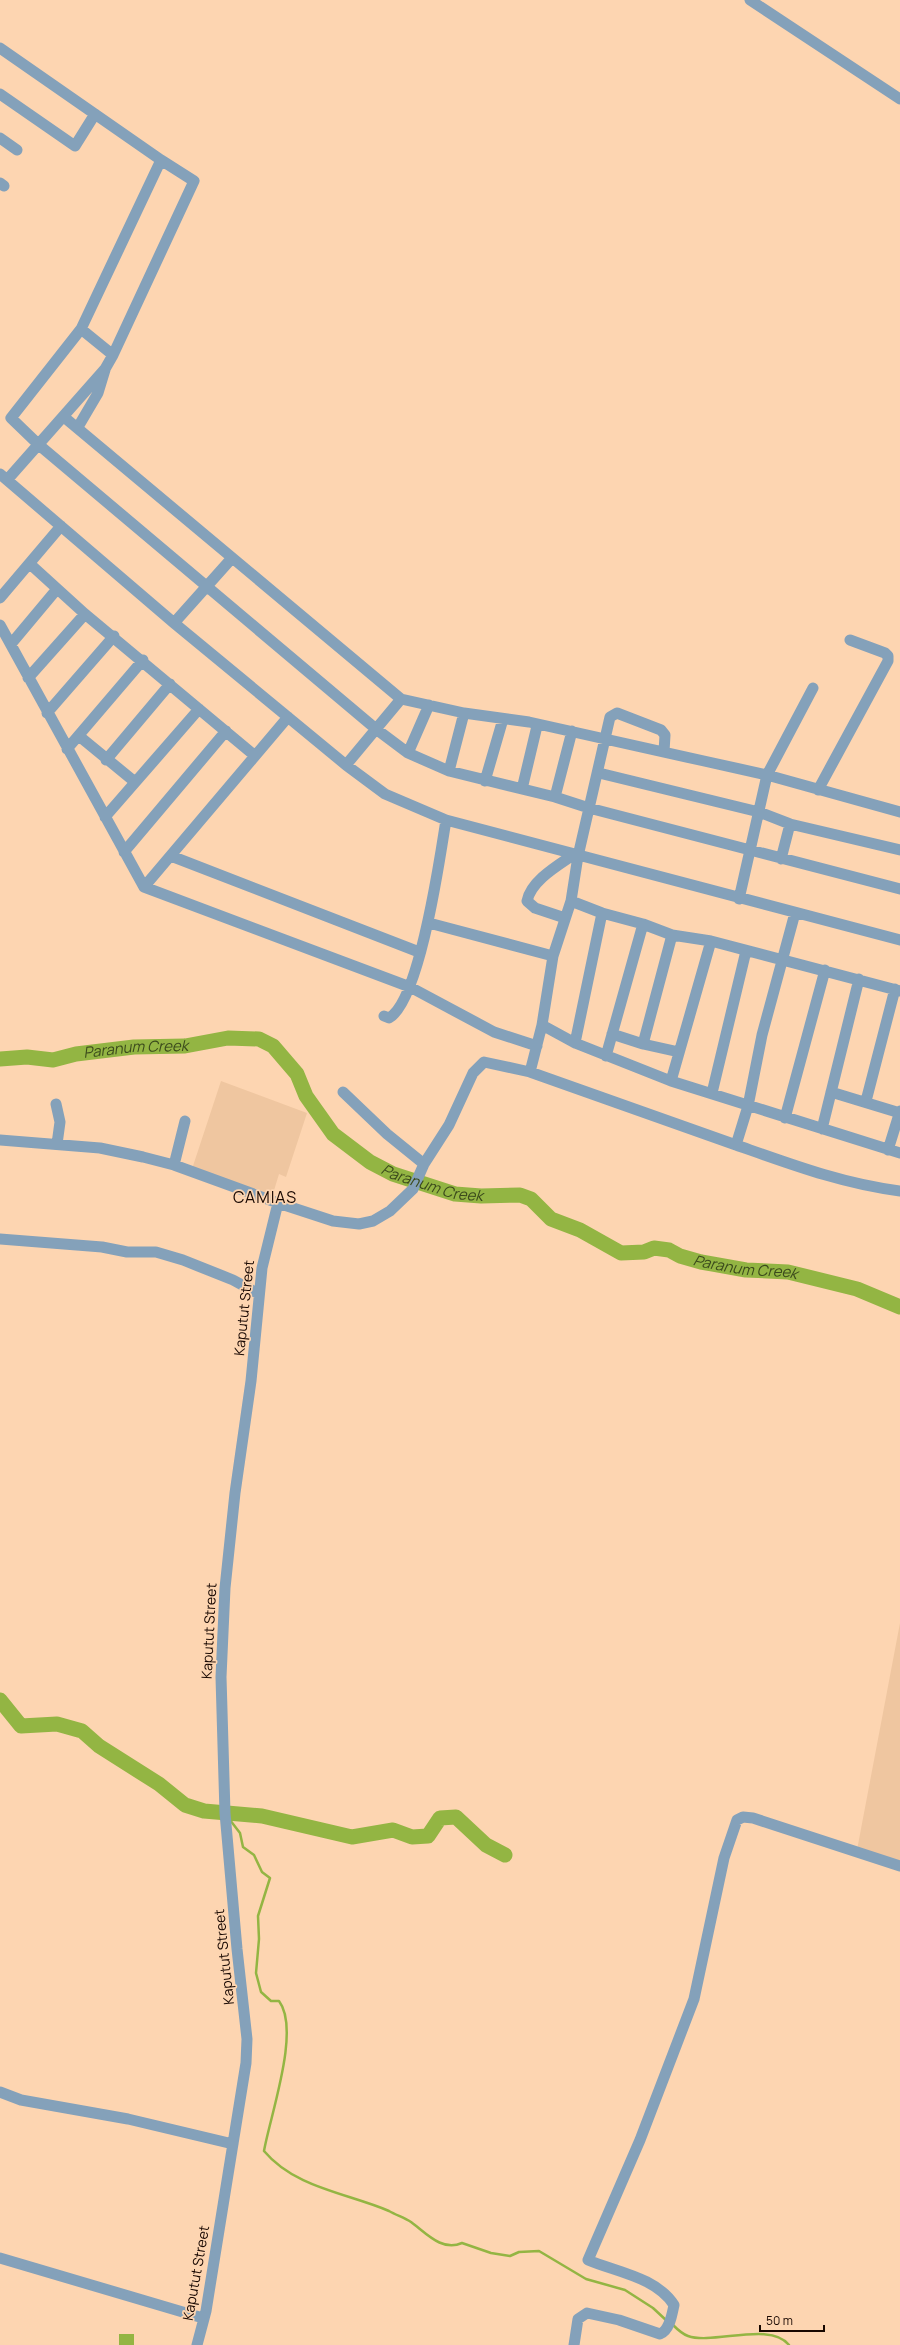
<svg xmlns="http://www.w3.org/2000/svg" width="900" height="2345" font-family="Manrope,sans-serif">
<rect width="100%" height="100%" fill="#fdd5b1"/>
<path fill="#efc6a0" d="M221,1081L307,1113L286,1177L279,1174L272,1197L192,1169Z
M900,1623V1865L857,1850Z"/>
<path fill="#93b543" d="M119,2334H134V2345H119Z"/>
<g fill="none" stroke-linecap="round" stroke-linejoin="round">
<path stroke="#93b543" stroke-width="2.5" d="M230,1820L240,1833L243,1847L254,1855L262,1872L270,1878L258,1916L259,1939L256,1973L261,1992L271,2001H279C301,2030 270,2116 264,2151C295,2188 347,2193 389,2211C396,2215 405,2218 411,2222C426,2233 442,2252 462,2243L491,2253L510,2256L519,2252L539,2251L586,2279L625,2290L653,2308L667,2321
M673,2325C677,2329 682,2334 688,2336C713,2345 771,2321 789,2345"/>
<g stroke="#93b543" stroke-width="15">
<path id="s1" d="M0,1059L27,1057L53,1060L76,1054L134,1047L185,1046L228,1038L259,1039L273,1046L297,1074L306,1096L333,1134L370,1162L393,1174L455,1194L481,1196L520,1195L531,1199L551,1219L580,1230L621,1253L644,1252L654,1248L669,1250L680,1256L701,1262L746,1270L788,1272L857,1289L900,1307"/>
<path d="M0,1700L21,1726L57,1724L82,1731L99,1746L159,1784L185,1805L204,1811L262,1816L352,1837L393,1830L412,1837L428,1836L440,1818L456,1817L486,1845L505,1855"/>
</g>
<path stroke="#84a1ba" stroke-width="11" d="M750,0L900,99
M0,48L161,160L194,181L113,355L105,369L7,480
M0,94L75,146L95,114
M0,138L17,150
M161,160L81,329L11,418L39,445L376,729L408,753L449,771L555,797L589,808L900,889
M0,183L4,186
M81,329L113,355
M64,417L401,699L464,713L529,722L704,761L767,775L900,812
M78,427L98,393L105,370
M0,474L174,623L346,765L385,794L446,820L900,940
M30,564L85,614L254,755
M0,598L61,526
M174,623L232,558
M0,625L144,887L410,987L494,1032L537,1046
M11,644L57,589
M28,678L85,614
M47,713L114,636
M79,736L135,782
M67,749L143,660
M408,753L429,705
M106,760L170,684
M346,765L401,699
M449,771L464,713
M599,773L759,812L790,824L900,850
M485,781L503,719
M522,789L537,726
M818,790L888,661V656L885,653L850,640
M555,797L572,731
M105,817L199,709
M124,852L226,731
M171,856L419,952
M781,859L790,824
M144,887L288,717
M739,899L767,775L813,688
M571,901L602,913L643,924L672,935L711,941L900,991
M565,918L535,908L527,901C531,881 557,866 573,855
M429,923L553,956
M384,1016L389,1018C420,1001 440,857 446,820
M542,1025L575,1043L671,1081L900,1153
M612,1034L643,1044L679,1052
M575,1043L602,913
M643,1044L672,935
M606,1056L643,924
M530,1072L542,1025L553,956L571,901L578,856L610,717L617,713L661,730L665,735L664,752
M671,1081L711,941
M343,1092L387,1134L424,1164
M831,1092L900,1113
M712,1093L746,951
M866,1101L895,989
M56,1104L60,1122L57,1144
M785,1118L825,970
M822,1129L859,979
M0,1140L100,1148L143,1157L174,1165L278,1203L262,1268L251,1381L235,1493L225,1588L221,1677L225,1813L237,1949L247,2039L246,2063L206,2311L197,2345
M736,1145C790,1164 843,1184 900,1191
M888,1150L900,1111
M174,1165L185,1121
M278,1203L333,1221L359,1224L373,1221L390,1211L413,1189L424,1164L449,1125L473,1073L484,1062L530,1072L736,1145L748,1106L762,1035L795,913
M0,1239L102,1247L127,1252H156L183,1260L233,1280L259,1294
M0,2092L21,2100L128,2119L233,2144
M0,2258L203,2318
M574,2345L578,2319L587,2313L619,2320L660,2334C670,2330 672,2314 674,2305C656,2277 616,2272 588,2260L640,2140L694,1999L724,1858L737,1820L743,1817L753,1818L900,1866"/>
</g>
<g text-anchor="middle" stroke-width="3.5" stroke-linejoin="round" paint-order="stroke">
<g font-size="14" fill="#180700" stroke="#fdd5b1">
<text transform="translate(244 1308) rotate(-84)" y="5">Kaputut Street</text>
<text transform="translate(209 1631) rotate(-87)" y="5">Kaputut Street</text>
<text transform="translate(224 1957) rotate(-96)" y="5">Kaputut Street</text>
<text transform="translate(196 2273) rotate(-80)" y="5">Kaputut Street</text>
</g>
<g font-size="15" font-style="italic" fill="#3b4a1c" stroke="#fdd5b1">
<text dy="5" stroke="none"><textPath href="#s1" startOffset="137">Paranum Creek</textPath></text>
<text dy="5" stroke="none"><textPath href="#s1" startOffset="497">Paranum Creek</textPath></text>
<text dy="5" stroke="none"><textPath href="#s1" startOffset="833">Paranum Creek</textPath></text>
</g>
<g font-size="16" letter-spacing="1" fill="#180700" stroke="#fdd5b1">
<text x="265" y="1203">CAMIAS</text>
</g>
</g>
<path d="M760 2325v6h64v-6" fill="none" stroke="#180700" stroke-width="2"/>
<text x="766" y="2325" font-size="12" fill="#180700" stroke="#fdd5b1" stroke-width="3" paint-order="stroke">50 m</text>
</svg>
